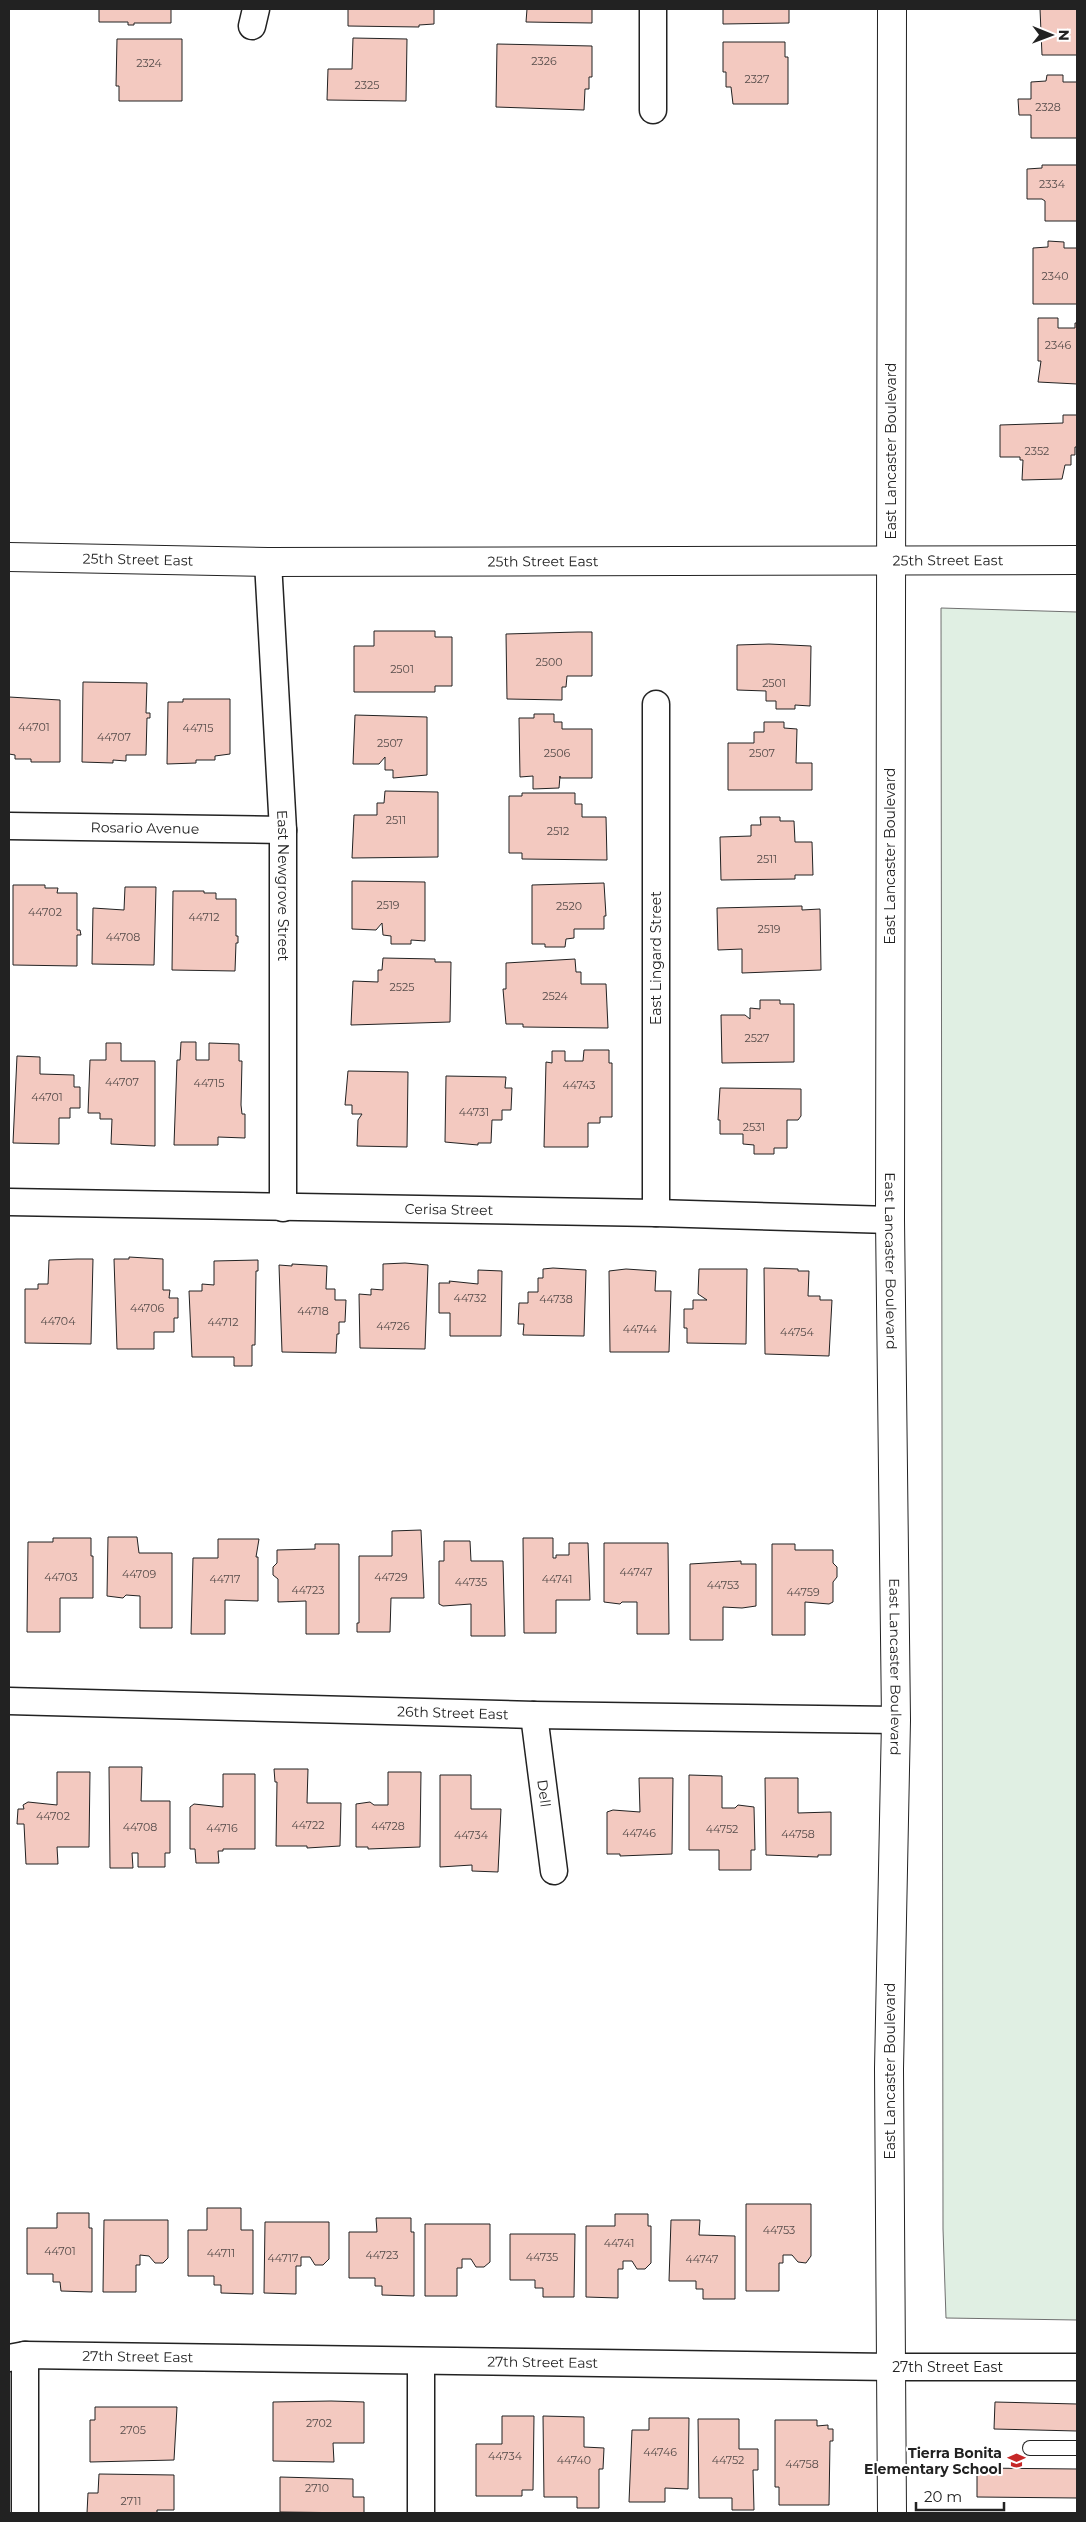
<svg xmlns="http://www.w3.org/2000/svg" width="1086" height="2522" font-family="Montserrat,sans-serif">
<rect width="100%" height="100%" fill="#fff"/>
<path fill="#e0efe3" stroke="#6f6f6f" d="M941,608L1077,612V2320L946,2318L943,2229Z"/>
<path fill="#f3c9c0" stroke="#222" d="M99,9H171V23H134V25H128V22H99Z
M348,9H434V24L419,25V27L348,26Z
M527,9H592V23L526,22Z
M723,9H789V23L723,24Z
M1040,9H1077V55H1042Z
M353,38L407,39L406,101L327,100L328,69H352Z
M117,39H182V101H119V86H116Z
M723,42H785V57H788V104H733L731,87H726V72H723Z
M497,44L592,46V77H589V89H585L584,110L496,107Z
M1047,75H1063V82H1077V138H1031V115H1019L1018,99H1031V82L1046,81Z
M1042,165H1077V221H1045V201L1042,199H1027V169L1042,168Z
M1048,241L1064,242V248H1077V304H1033V248L1048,247Z
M1038,318H1058V328H1075V323H1077V384L1038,382L1041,361H1038Z
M1063,415H1077V447H1075V455H1071V465H1065L1062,479L1022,480L1023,460H1020V457H1000V425L1063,423Z
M374,631H435V637H452V686H435V692H354V646H374Z
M578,632H592V676H567L566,687H562V700L507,699L506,634Z
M769,644L811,646L810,706L795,705V709H776V701H766V691L737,690V645Z
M83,682L147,683L146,713H150V718H147L146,755H126V761L113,760V763L82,762Z
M9,697L60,700V762H31V759H15V755L9,754Z
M183,699H230V754L215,756V760H196V763L167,764L168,702H183Z
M534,714H554V722H562V729H592V778H560V776L559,788L533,789V776L520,777L519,718H534Z
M355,715L427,717V775L393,778V770H385V757L379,764H353Z
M764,722H784V728L797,729L796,763H812V790H728V743H754V732H764Z
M385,791L438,792V857L352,858L354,815H377V803H384Z
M522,793H575V804H582V817H606L607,860L522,859V853H509V796H522Z
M760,817H780V821H794L795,842H812L813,875H795V879L721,880L720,837L751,836V825H761Z
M352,881L425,882V941L411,940V944H391V936L383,935L382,923L376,930L352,929Z
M604,883L606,916H604V929H574V938L566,939L565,947H545V944H532V885Z
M13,885H45V888H58L57,893H77V930H80L81,935H77V966L13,965Z
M125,887H156L154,965L92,964L93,908L124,910Z
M173,891H204V893H216V899H236V936H238V943H236L235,971L172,970Z
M802,906V910L820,909L821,970L742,973V949L718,950L717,908Z
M383,958L435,959V962H451L450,1022L351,1025L353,981L378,982V970H382Z
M575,959L576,972H581V984H606L608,1028L523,1027V1024H506L503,989H506V963Z
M760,1000H780V1004H794V1062L722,1063L721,1015H745L750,1019V1008L760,1009Z
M181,1042H196V1060H209V1043L239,1044V1061H242L241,1105L242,1114H245V1138L218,1137V1145H174L177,1060H180Z
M106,1043H121V1061H155V1146L111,1144L112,1119H100V1113H88L90,1060H106Z
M584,1050H609V1063H612V1117H600V1123H588V1147H544L546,1062L552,1063V1051H565V1061H583Z
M17,1056L40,1057V1074L74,1075V1087H80V1108H70V1118H59V1144L13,1143Z
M348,1071L408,1072L407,1147L357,1146L358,1120L362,1114H352V1105H345Z
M446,1076L506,1077L505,1088H512L511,1110H502V1120H492L491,1143H478V1145L445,1142Z
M720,1088L801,1089V1116L798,1120H787V1148H774V1154H754V1145L743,1144V1134H720V1120H718Z
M129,1257L163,1259V1290H170L169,1298H178V1318H174V1332H154V1349H117L114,1259H129Z
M77,1259H93L91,1344L25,1343V1289H38V1284H48L49,1260Z
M258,1260V1271H256L255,1345H252V1366H234V1357H192L189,1291H202V1284L214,1285V1261Z
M405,1263L428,1265L425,1349L360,1348L359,1294L371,1295V1289L383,1290V1264Z
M292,1264L327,1266L326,1289H335V1300H346L345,1322H339V1334H337L336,1353L282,1352L279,1265L292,1266Z
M553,1268L586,1270L584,1336L523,1335L524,1324H518L519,1303H528V1292H538V1278H543V1269Z
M764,1268L798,1269V1271H809L808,1296H820V1300H832L829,1356L765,1354Z
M626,1269L656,1271L655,1291H671L669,1352H610L609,1271Z
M699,1269H747L746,1344L687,1343V1328H684V1309H693V1300H707L698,1294Z
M478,1270L502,1271L501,1336H450V1313H439V1283H450L449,1281L478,1284Z
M421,1530L424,1598H391L390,1632H357V1623H359V1556H392V1531Z
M108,1537H137L139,1553H172V1628H140V1596L126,1595L123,1598L107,1596Z
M53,1538H91V1556H93V1598H60V1632H27L28,1542H53Z
M523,1538H553V1558H556V1555H569V1543H588L590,1600H556V1633H524Z
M218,1539H259L256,1557H258V1601L225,1600V1634H191L193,1558H218Z
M444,1541H470L471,1561H503L505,1636H471V1604L443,1606L439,1604V1561H444Z
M604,1543H668L669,1634H637V1602H622L620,1604L604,1602Z
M315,1544H339V1634H306V1601L278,1602V1579L273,1575V1567L277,1563V1550L315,1549Z
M772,1544H795V1550H833V1563L837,1567V1577L833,1582V1602L829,1604L805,1602V1635H772Z
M741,1561V1564H756V1606L742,1608L723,1607V1640H690V1564Z
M109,1767H142L141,1801H170V1853H165V1867H138V1853H132L133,1868H110Z
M274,1769H308L307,1803H341L340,1846L307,1848V1846H276L277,1782H275Z
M57,1772H90L89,1847H57L58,1864H26L24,1824H17L18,1809H24L23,1805L28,1802L57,1805Z
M388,1772H421L420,1847L368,1849V1847H356V1804L370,1802L374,1805H388Z
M223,1774H255V1849H223V1851H218L219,1863H196L195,1849H190V1807L194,1804L223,1807Z
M440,1775H471V1809H501L498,1872L472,1871V1865L440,1867Z
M689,1775L722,1776V1808H735L738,1805L754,1807L755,1850H751V1870H719V1850H689Z
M639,1778H673L672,1854L620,1856V1854H607V1812L613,1810L640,1812Z
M765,1778H798V1813L831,1812V1855H818V1857L766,1855Z
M746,2204H811V2256L806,2263L798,2262L792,2255H783V2263H779V2291H746Z
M207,2208H241V2230H253V2294L221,2293V2285H214V2276H188V2230H207Z
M57,2213H89V2228H92V2292L61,2291L60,2282H53V2274H27V2228H57Z
M615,2214H648V2226H651V2263L645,2269H637L632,2261H623V2269H618V2298L586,2297V2226H615Z
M376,2218H411V2232H414V2296L382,2295V2286H375V2278H349V2232H377Z
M104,2220H168V2258L163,2263H155L149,2256L140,2255V2265H136V2292H103Z
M671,2220H700L699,2235L735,2236V2299H703V2289H696V2281H669Z
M265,2222H329V2259L323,2265H315L310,2257H301V2266H296V2294L264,2293Z
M425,2224H490V2262L484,2267H476L471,2259H462V2268H457V2296H425Z
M510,2234H575L574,2297H543V2288H535V2280H510Z
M331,2401L364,2402V2443H333L334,2462L273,2461V2402Z
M995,2402L1077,2404V2431L994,2429Z
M95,2407H177L174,2460L90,2462V2420H95Z
M502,2416H534L533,2490H522V2496H476V2444H502Z
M543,2416L584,2417V2447L604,2448L603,2469H599V2508H577V2497H544Z
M649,2418H689L688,2489L665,2488V2502H629L632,2430H649Z
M698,2419H739V2449H758V2470H753L754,2510H732V2498H699Z
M775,2420H817V2426L828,2425V2429H833V2441H830L829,2505H779V2487H775Z
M977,2468L1077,2469V2498L977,2497Z
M99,2474L174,2475V2510H157V2513H87L88,2493H98Z
M280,2477L353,2479V2497H364V2513L280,2512Z"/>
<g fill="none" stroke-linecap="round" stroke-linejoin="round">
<defs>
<path id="lane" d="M1030,2448H1077"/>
<g id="street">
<path d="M252,26L256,9"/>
<path d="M653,110V9"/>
<path id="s1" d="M268,562L283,830V1208"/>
<path id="s2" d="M9,826L283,830"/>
<path id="s3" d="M9,1202L656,1213L890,1220"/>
<path d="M656,1213V704"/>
<path id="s4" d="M9,1701L534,1715L896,1720"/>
<path id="s5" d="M534,1715L554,1871"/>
<path d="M25,2355V2513"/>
<path id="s6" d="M9,2358L25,2355L892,2367H1077"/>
<path d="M421,2513V2361"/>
</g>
<g id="secondary">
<path id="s7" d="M892,9L890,1220L896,1720L889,2069L892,2513"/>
<path id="s8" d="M9,557L268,562L1077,560"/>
</g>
</defs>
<use href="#lane" stroke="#222" stroke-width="16"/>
<use href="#street" stroke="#222" stroke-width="29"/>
<use href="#secondary" stroke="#222" stroke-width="30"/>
<use href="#lane" stroke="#fff" stroke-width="14"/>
<use href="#street" stroke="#fff" stroke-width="26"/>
<use href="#secondary" stroke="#fff" stroke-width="28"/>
</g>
<defs>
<symbol id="school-bare" viewBox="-9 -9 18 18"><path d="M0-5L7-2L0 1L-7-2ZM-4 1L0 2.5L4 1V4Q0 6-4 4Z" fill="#c62828" stroke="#fff" stroke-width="2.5" paint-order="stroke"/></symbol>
</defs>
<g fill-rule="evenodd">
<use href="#school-bare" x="1004" y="2448" width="25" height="25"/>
</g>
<g text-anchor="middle" stroke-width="4" stroke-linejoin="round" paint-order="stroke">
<g font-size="11" fill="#564c4a">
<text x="544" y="65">2326</text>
<text x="149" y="67">2324</text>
<text x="757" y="83">2327</text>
<text x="367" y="89">2325</text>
<text x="1048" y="111">2328</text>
<text x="1052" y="188">2334</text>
<text x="1055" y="280">2340</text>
<text x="1058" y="349">2346</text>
<text x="1037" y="455">2352</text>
<text x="549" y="666">2500</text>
<text x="402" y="673">2501</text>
<text x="774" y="687">2501</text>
<text x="34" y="731">44701</text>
<text x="198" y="732">44715</text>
<text x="114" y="741">44707</text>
<text x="390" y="747">2507</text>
<text x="557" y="757">2506</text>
<text x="762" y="757">2507</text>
<text x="396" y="824">2511</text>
<text x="558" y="835">2512</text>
<text x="767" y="863">2511</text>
<text x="388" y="909">2519</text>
<text x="569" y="910">2520</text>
<text x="45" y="916">44702</text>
<text x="204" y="921">44712</text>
<text x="769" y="933">2519</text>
<text x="123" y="941">44708</text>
<text x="402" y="991">2525</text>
<text x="555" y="1000">2524</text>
<text x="757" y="1042">2527</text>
<text x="122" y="1086">44707</text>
<text x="209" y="1087">44715</text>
<text x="579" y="1089">44743</text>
<text x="47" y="1101">44701</text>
<text x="474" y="1116">44731</text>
<text x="754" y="1131">2531</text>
<text x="470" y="1302">44732</text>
<text x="556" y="1303">44738</text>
<text x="147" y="1312">44706</text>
<text x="313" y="1315">44718</text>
<text x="58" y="1325">44704</text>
<text x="223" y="1326">44712</text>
<text x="393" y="1330">44726</text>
<text x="640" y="1333">44744</text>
<text x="797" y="1336">44754</text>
<text x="636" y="1576">44747</text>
<text x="139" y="1578">44709</text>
<text x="61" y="1581">44703</text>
<text x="391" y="1581">44729</text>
<text x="225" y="1583">44717</text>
<text x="557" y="1583">44741</text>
<text x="471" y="1586">44735</text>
<text x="723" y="1589">44753</text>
<text x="308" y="1594">44723</text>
<text x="803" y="1596">44759</text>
<text x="53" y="1820">44702</text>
<text x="308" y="1829">44722</text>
<text x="388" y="1830">44728</text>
<text x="140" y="1831">44708</text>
<text x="222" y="1832">44716</text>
<text x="722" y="1833">44752</text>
<text x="639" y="1837">44746</text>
<text x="798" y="1838">44758</text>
<text x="471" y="1839">44734</text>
<text x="779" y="2234">44753</text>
<text x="619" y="2247">44741</text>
<text x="60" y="2255">44701</text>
<text x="221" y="2257">44711</text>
<text x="382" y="2259">44723</text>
<text x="542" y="2261">44735</text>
<text x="283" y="2262">44717</text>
<text x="702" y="2263">44747</text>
<text x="319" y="2427">2702</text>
<text x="133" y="2434">2705</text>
<text x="660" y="2456">44746</text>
<text x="505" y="2460">44734</text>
<text x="574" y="2464">44740</text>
<text x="728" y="2464">44752</text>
<text x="802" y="2468">44758</text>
<text x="317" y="2492">2710</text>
<text x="131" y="2505">2711</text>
</g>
<g font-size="14" fill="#222" stroke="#fff">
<text transform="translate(891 451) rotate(-90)" y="5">East Lancaster Boulevard</text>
<text dy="5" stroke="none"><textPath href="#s8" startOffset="129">25th Street East</textPath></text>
<text dy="5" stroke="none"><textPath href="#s8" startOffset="534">25th Street East</textPath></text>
<text dy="5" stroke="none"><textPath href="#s8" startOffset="939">25th Street East</textPath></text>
<text dy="5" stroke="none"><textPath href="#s2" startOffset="136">Rosario Avenue</textPath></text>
<text transform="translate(890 856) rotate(-90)" y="5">East Lancaster Boulevard</text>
<text dy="5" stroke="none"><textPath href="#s1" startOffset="324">East Newgrove Street</textPath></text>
<text transform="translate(656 958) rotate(-90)" y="5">East Lingard Street</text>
<text dy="5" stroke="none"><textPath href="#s3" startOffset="440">Cerisa Street</textPath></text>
<text dy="5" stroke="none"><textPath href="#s7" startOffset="1252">East Lancaster Boulevard</textPath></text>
<text dy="5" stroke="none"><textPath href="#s7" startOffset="1658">East Lancaster Boulevard</textPath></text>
<text dy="5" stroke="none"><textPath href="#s4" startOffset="444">26th Street East</textPath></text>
<text dy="5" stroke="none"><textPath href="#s5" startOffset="79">Dell</textPath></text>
<text transform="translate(890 2071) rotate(-90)" y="5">East Lancaster Boulevard</text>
<text dy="5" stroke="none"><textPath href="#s6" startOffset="129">27th Street East</textPath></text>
<text dy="5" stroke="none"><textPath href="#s6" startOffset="534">27th Street East</textPath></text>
<text dy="5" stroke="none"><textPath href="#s6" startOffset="939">27th Street East</textPath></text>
</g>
<g font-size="14" font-weight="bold" fill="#222" stroke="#fff" text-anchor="end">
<text x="1002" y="2458">Tierra Bonita<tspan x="1002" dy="16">Elementary School</tspan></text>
</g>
</g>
<rect width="1086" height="2522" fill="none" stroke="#222222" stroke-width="20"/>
<g transform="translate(1051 35) rotate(91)" stroke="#ffffff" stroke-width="4" paint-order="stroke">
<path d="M0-4L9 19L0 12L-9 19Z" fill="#222222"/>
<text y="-8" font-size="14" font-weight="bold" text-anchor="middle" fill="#222222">N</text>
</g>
<path d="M916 2502v8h88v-8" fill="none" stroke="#222222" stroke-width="2.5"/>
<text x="924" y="2502" font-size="15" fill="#222222" stroke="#ffffff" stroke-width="4" paint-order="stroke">20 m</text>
</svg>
